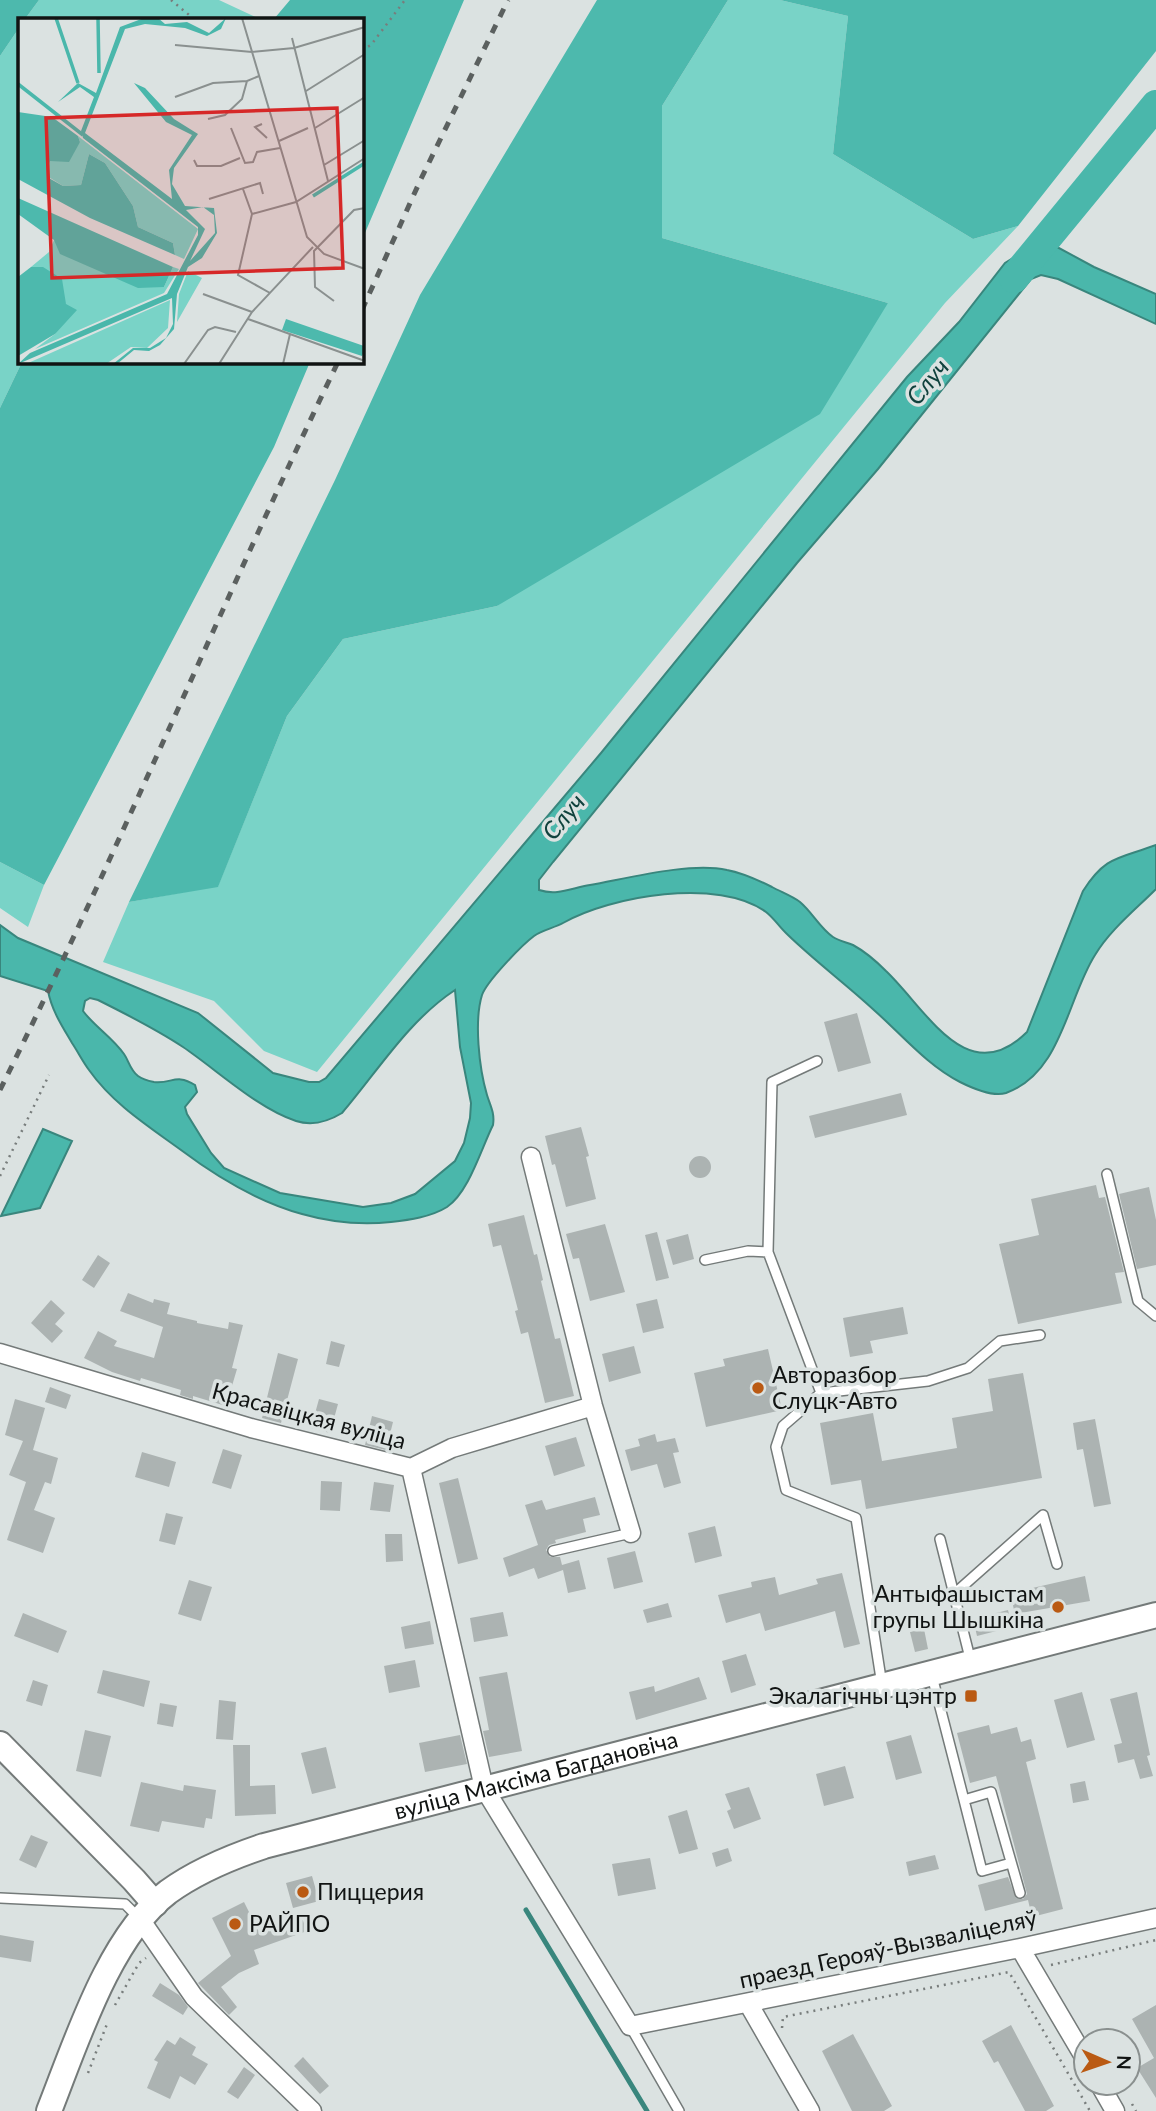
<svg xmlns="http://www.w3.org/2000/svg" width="1156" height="2111" font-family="Lato,sans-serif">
<rect width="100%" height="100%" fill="#dbe2e1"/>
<path fill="#79d3c7" d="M39,0H219L260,19H25Z
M728,0H780L848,16L833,154L973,239L1018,226L945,303L317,1072L264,1051L214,1001L103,962L129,902L218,886L287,716L343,639L497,606L888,303L662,238V106Z
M19,28V362H22L0,408V56Z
M0,862L44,885L28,927L0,908Z"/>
<path fill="#4db9ad" d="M0,0H39L25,19H19V28L0,56Z
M290,0H464L362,240V19H274Z
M597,0H728L662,106V238L888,303L820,414L497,606L343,639L287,716L218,887L129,902L335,480L420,295Z
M780,0H1156V51L1018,226L973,239L833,154L848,16Z
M22,362H310L274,447L44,885L0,862V408Z"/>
<path fill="#4ab7ab" stroke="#39867d" stroke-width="2" fill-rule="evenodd" d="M1034,245L1059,248L1094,267L1156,294V324L1058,279L1041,275L1031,279L878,469L797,563L553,862L539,880V890C558,896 571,888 590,885C629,878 690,862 727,870C743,873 758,880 772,887C781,892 792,896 800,902C812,912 820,928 833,937C839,941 846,942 853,945C864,951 877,962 886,971C927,1010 967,1091 1027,1032L1083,891C1106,855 1119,859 1156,845V889C1135,910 1110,930 1095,955C1067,999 1062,1073 1006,1093C993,1097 972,1088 960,1082C928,1066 902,1035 875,1011C847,985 816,962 788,935C780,928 774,918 766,912C719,877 610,896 563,923C554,928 542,930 534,936C522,945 487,981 482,995C474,1021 479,1068 487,1095C490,1105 495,1113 493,1125C481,1149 469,1192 447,1207C431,1217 409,1220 391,1222C362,1225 330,1222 302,1214C258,1202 217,1177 181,1150C148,1126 113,1104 89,1070C83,1062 78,1052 72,1043C62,1026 52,1011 48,991L0,976V925L18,938L198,1013L273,1073L309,1082H319L326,1078L601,753L907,377L959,322L1005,263ZM455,990L460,1047L471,1103L470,1118L464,1143L455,1161L415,1194L391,1203L363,1207L280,1193L224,1168L211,1153L187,1114L185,1107L197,1092L195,1085C176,1073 172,1084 154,1082C149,1081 142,1079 138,1076C130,1070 129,1061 124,1054C112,1037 95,1027 83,1011L85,1001L90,998L98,1000C126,1014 156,1029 183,1047C217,1070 257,1108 296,1121C312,1126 329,1121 342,1113C378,1071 408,1021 455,990Z
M43,1129L72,1141L40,1208L1,1216Z"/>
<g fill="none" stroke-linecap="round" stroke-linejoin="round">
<path stroke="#39867d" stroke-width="5" d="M526,1910L647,2111"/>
<path stroke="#4ab7ab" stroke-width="30" d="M1014,278L1156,105"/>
</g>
<path fill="#acb3b2" d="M857,1013L871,1063L838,1072L824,1022Z
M901,1093L907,1115L815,1138L809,1116Z
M581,1127L589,1156L586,1157L596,1199L566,1207L555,1164L552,1165L545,1136Z
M689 1167a11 11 0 1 1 22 0a11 11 0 1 1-22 0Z
M1096,1185L1099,1198L1105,1197L1124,1272L1115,1273L1122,1303L1018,1324L999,1244L1039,1235L1031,1199Z
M1149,1187L1156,1220V1265L1137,1269L1119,1194Z
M524,1215L534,1255L537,1254L543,1280L541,1281L555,1339L560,1338L574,1396L545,1403L528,1332L521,1334L515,1311L518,1310L501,1245L493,1247L488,1224Z
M605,1224L625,1292L590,1301L579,1258L573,1259L566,1234Z
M657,1232L669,1278L656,1281L645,1235Z
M688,1234L694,1259L673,1265L666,1240Z
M98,1255L110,1263L94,1288L82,1280Z
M128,1293L153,1303L154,1299L170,1303L167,1314L197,1321V1323L228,1329L229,1322L243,1325L232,1368L237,1369L226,1406L193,1396V1399L180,1395L181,1390L141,1378L140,1381L112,1372L84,1358L98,1331L117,1341L114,1346L154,1358L163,1327L120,1311Z
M657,1299L664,1328L643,1333L636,1304Z
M51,1300L65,1313L55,1324L63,1331L52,1343L31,1323Z
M903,1307L908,1334L870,1341L873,1353L850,1357L843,1318Z
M331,1341L345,1345L339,1367L326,1364Z
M634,1346L641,1373L609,1382L602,1354Z
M768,1349L782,1410L706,1427L694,1373L725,1366L723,1359Z
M278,1353L298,1359L281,1423L262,1418Z
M1023,1373L1042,1478L866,1509L861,1480L831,1485L820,1423L873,1413L882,1461L957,1448L952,1418L993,1411L988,1379Z
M50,1387L71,1395L66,1409L45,1402Z
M15,1399L45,1408L33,1450L58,1458L51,1484L45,1482L34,1510L55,1518L43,1553L7,1540L26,1482L9,1475L23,1441L5,1435Z
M319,1399L338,1404L330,1433L311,1428Z
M372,1416L393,1422L386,1450L365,1445Z
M1095,1419L1111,1504L1094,1507L1083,1449L1077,1450L1073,1423Z
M655,1434L657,1442L675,1438L679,1452L673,1453L681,1483L664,1488L657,1464L631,1471L625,1450L640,1446L638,1439Z
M576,1437L585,1466L554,1476L545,1446Z
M223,1449L242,1455L231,1489L212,1483Z
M142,1452L176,1462L169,1487L135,1477Z
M458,1478L478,1559L458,1564L439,1483Z
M321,1481L342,1482L340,1511L320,1510Z
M374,1482L394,1485L390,1512L370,1510Z
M595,1497L600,1515L583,1519L586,1532L555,1540L556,1543L549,1545L546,1550L550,1557H560L562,1565L579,1560L586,1589L568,1593L563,1570L538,1579L534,1568L509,1577L503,1558L538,1545L525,1505L542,1500L546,1510Z
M166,1513L183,1517L175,1545L159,1541Z
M715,1526L722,1556L695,1563L688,1533Z
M385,1534H402L403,1561L386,1562Z
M635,1551L643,1582L614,1589L607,1558Z
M842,1573L860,1644L844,1648L835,1611L765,1631L760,1613L726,1623L718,1595L752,1587L751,1582L775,1577L779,1595L818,1584L816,1579Z
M1085,1576L1090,1601L1015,1614L1010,1593Z
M189,1580L212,1587L201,1621L178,1614Z
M668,1603L672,1617L647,1623L643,1610Z
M1008,1610L1012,1627L977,1636L973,1619Z
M503,1612L508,1636L474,1642L470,1618Z
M23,1613L67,1631L58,1653L14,1636Z
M430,1621L434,1644L405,1649L401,1627Z
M924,1629L928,1649L915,1652L910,1632Z
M746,1654L756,1685L731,1693L722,1661Z
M415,1660L420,1687L389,1693L384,1666Z
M103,1670L150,1681L144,1707L97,1693Z
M507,1672L522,1751L489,1757L483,1731L489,1730L479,1677Z
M699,1677L707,1699L636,1720L629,1692L654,1686L655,1692Z
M33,1680L48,1685L42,1706L26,1701Z
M1082,1692L1095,1740L1067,1748L1054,1700Z
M1137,1692L1150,1755L1147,1756L1153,1776L1140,1779L1134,1759L1118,1763L1114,1745L1122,1743L1110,1699Z
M219,1700L236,1702L233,1740L216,1739Z
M160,1703L177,1706L173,1727L157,1724Z
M989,1725L991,1734L1017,1727L1021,1742L1031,1739L1036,1759L1026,1762L1063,1909L1032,1917L1028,1900L985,1911L978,1885L1008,1877L1016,1898L1023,1899L1027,1894L996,1776L970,1783L957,1733Z
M85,1730L111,1736L101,1777L76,1771Z
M460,1735L467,1764L425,1772L419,1743Z
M911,1735L922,1773L896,1780L886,1742Z
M233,1745H250V1786L275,1785L276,1814L235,1816Z
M326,1747L336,1788L312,1794L301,1753Z
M845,1766L854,1798L824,1806L816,1774Z
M1085,1781L1089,1800L1073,1803L1070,1784Z
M141,1782L183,1791L184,1785L216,1790L212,1819L206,1818L204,1828L162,1821L159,1832L130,1826Z
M749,1787L761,1819L734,1829L727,1811L731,1809L725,1794Z
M687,1810L698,1849L679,1854L668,1816Z
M31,1835L48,1842L36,1868L19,1860Z
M728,1848L732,1861L716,1867L712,1853Z
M935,1855L939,1869L909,1876L906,1862Z
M650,1858L656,1889L618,1896L612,1864Z
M312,1876L319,1901L293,1908L286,1883Z
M244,1902L260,1934L302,1918L307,1931L254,1950L259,1964L239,1973L221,1987L237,2007L229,2015L198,1983L231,1956L212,1918Z
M0,1935L34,1941L31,1962L0,1957Z
M160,1983L179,1995L188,2007L183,2015L152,1996Z
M1156,2005V2098L1137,2068L1154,2058L1132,2019Z
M1011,2025L1054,2106L1046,2111H1025L998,2061L994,2063L982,2041Z
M853,2034L892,2106L884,2111H852L822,2051Z
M180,2037L196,2047L192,2055L208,2064L195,2085L180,2076L170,2099L147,2088L158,2062L154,2060L167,2040L175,2045Z
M303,2057L329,2086L320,2094L294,2066Z
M244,2067L255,2075L238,2099L227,2092Z"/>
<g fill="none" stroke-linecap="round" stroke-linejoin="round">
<defs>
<path id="service" d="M817,1061L772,1082L768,1252L821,1393
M1107,1174L1138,1301L1156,1316
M705,1260L748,1251L768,1252
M940,1539L971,1662
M553,1551L631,1533
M954,1594L1043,1515L1057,1564
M932,1676L964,1800L991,1792L1020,1893
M882,1685L856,1518L786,1490L776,1447L783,1426L821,1393L928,1381L968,1368L1000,1341L1040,1335
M964,1800L982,1871L1011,1863
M0,1898L125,1904L139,1918
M630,2026L679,2111"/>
<path id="minor" d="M531,1157L593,1406L631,1533
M0,1353L251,1428L411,1468L484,1788L630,2026L1020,1948L1156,1918
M411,1468L452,1448L593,1406
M140,1919L194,1997L312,2111
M1020,1948L1086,2060
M748,2003L810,2111
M1099,2083L1115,2111"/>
<g id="secondary">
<path d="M0,1744L134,1880L155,1904"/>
<path id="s1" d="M49,2111C76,2043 109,1937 168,1892C197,1871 231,1857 264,1846L1156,1615"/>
</g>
</defs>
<use href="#service" stroke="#747a79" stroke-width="12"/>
<use href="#minor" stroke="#747a79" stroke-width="21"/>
<use href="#secondary" stroke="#747a79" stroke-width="28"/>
<path stroke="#787d7c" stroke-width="2.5" stroke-dasharray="2 5" stroke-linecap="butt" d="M171,0L194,19
M362,50L371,45L405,0
M0,1176L49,1075
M1051,1965L1156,1940
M115,2005L139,1963L146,1958
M782,2028L783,2017L1009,1972L1090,2111
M88,2073L107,2024
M1132,2104L1136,2111"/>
<use href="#service" stroke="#fff" stroke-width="9"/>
<use href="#minor" stroke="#fff" stroke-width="18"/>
<use href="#secondary" stroke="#fff" stroke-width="24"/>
<path stroke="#5b605f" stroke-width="5" stroke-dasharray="9 9" stroke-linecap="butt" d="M362,310L420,181L508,0
M0,1090C119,850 222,603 338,362"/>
</g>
<g fill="#ba5a13" stroke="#dbe2e1" stroke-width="2.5">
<circle cx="758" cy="1388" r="7"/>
<circle cx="1058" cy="1607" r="7"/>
<rect x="964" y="1689" width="14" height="14" rx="3.5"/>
<circle cx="303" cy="1892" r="7"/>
<circle cx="235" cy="1924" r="7"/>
</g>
<g text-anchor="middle" stroke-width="7" stroke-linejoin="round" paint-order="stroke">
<g font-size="23" fill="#111413" stroke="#dbe2e1" text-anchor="start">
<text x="772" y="1383">Авторазбор<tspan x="772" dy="26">Слуцк-Авто</tspan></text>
<text x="1044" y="1602" text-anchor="end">Антыфашыстам<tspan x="1044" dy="26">групы Шышкіна</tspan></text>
<text x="957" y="1704" text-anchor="end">Экалагічны цэнтр</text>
<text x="317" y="1900">Пиццерия</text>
<text x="249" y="1932">РАЙПО</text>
</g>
<g font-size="23" fill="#111413" stroke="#dbe2e1">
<text transform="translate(309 1416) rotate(15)" y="8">Красавіцкая вуліца</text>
<text dy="8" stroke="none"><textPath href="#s1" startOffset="640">вуліца Максіма Багдановіча</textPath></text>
<text transform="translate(888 1949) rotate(-12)" y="8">праезд Герояў-Вызваліцеляў</text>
</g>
<g font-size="24" font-style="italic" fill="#10423d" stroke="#dbe2e1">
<text transform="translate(928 382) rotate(-50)" y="8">Случ</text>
<text transform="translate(564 817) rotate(-50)" y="8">Случ</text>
</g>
</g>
<g transform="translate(18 18)">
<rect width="346" height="346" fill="#dbe2e1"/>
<path d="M60,118L180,211L166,241L157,237L155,225L120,209L115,188L87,145L71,136L63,167L45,168L29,158L32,143L62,124ZM36,222L146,269L155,249L161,251L146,275L17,331L37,316L48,286L13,249L31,234ZM170,253L184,260L159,304L161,276ZM152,282L150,310L129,330L113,329L88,346H8Z" fill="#79d3c7"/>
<path d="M0,94L34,99L60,118L62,124L51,144L32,143L29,159L45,168L63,167L71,136L87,145L115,188L120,209L155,225L157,237L72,200L0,161ZM0,180L155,249L146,269L120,270L42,236L36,222L0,196ZM13,249H25L44,261L48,286L59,292L37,316L0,338V259ZM268,301L346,328V334L344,338L264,312Z" fill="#4db9ad"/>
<path d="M126,0H140L147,6L169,4L191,15L208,0L203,11L189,18L167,10L127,6L107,11L67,115L154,181L151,152L174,117L148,104L116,65L127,70L156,101L180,116L156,150L154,166L167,188L196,190L199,215L184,240L170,249L159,276L156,311L142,327L131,333L116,332L99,346H95L115,330H132L148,320L155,306L154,280L0,346L12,335L149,276L180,217V209L65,120L63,113L76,79L62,69L40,84L60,65L78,75L102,9ZM185,189L196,197L197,215L172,243L187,211L168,192Z" fill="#4ab7ab" fill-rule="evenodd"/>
<path fill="none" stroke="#4ab7ab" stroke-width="3.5" d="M38,0L60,65M80,0L81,55M0,66L65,117M295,178L347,145"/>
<path fill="none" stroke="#8a908f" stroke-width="2" d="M224,0L289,219L306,236L347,251M274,20L310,163M157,27L234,34L276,30L347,9M288,73L347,36M157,79L195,65L229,63M190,101L207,97L224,81L229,63L241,58M244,106L237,109L249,120M213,110L227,145L235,144L239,134L262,130M297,110L347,79M261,123L290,110M176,142L179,148H203L222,140M306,147L347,122M225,171L234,196M191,181L242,165L245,176M252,275L220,257L234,196L278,184L347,140M185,276L234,294M316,283L297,269L296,233L336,192L347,190M230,301L347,343M166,346L190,312L197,309L218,314M201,346L234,294L295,229M265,346L272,316"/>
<path fill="#d62828" fill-opacity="0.15" stroke="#d62828" stroke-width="3.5" d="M319,90L325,250L34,260L28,100Z"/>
<rect width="346" height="346" fill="none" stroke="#111413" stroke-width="3.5"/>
</g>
<g transform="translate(1107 2062) rotate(92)"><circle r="33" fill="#dbe2e1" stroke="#8a908f" stroke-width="2"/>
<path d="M0-5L12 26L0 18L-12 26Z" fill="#ba5a13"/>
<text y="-10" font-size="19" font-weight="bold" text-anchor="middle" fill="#111413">N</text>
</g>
</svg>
